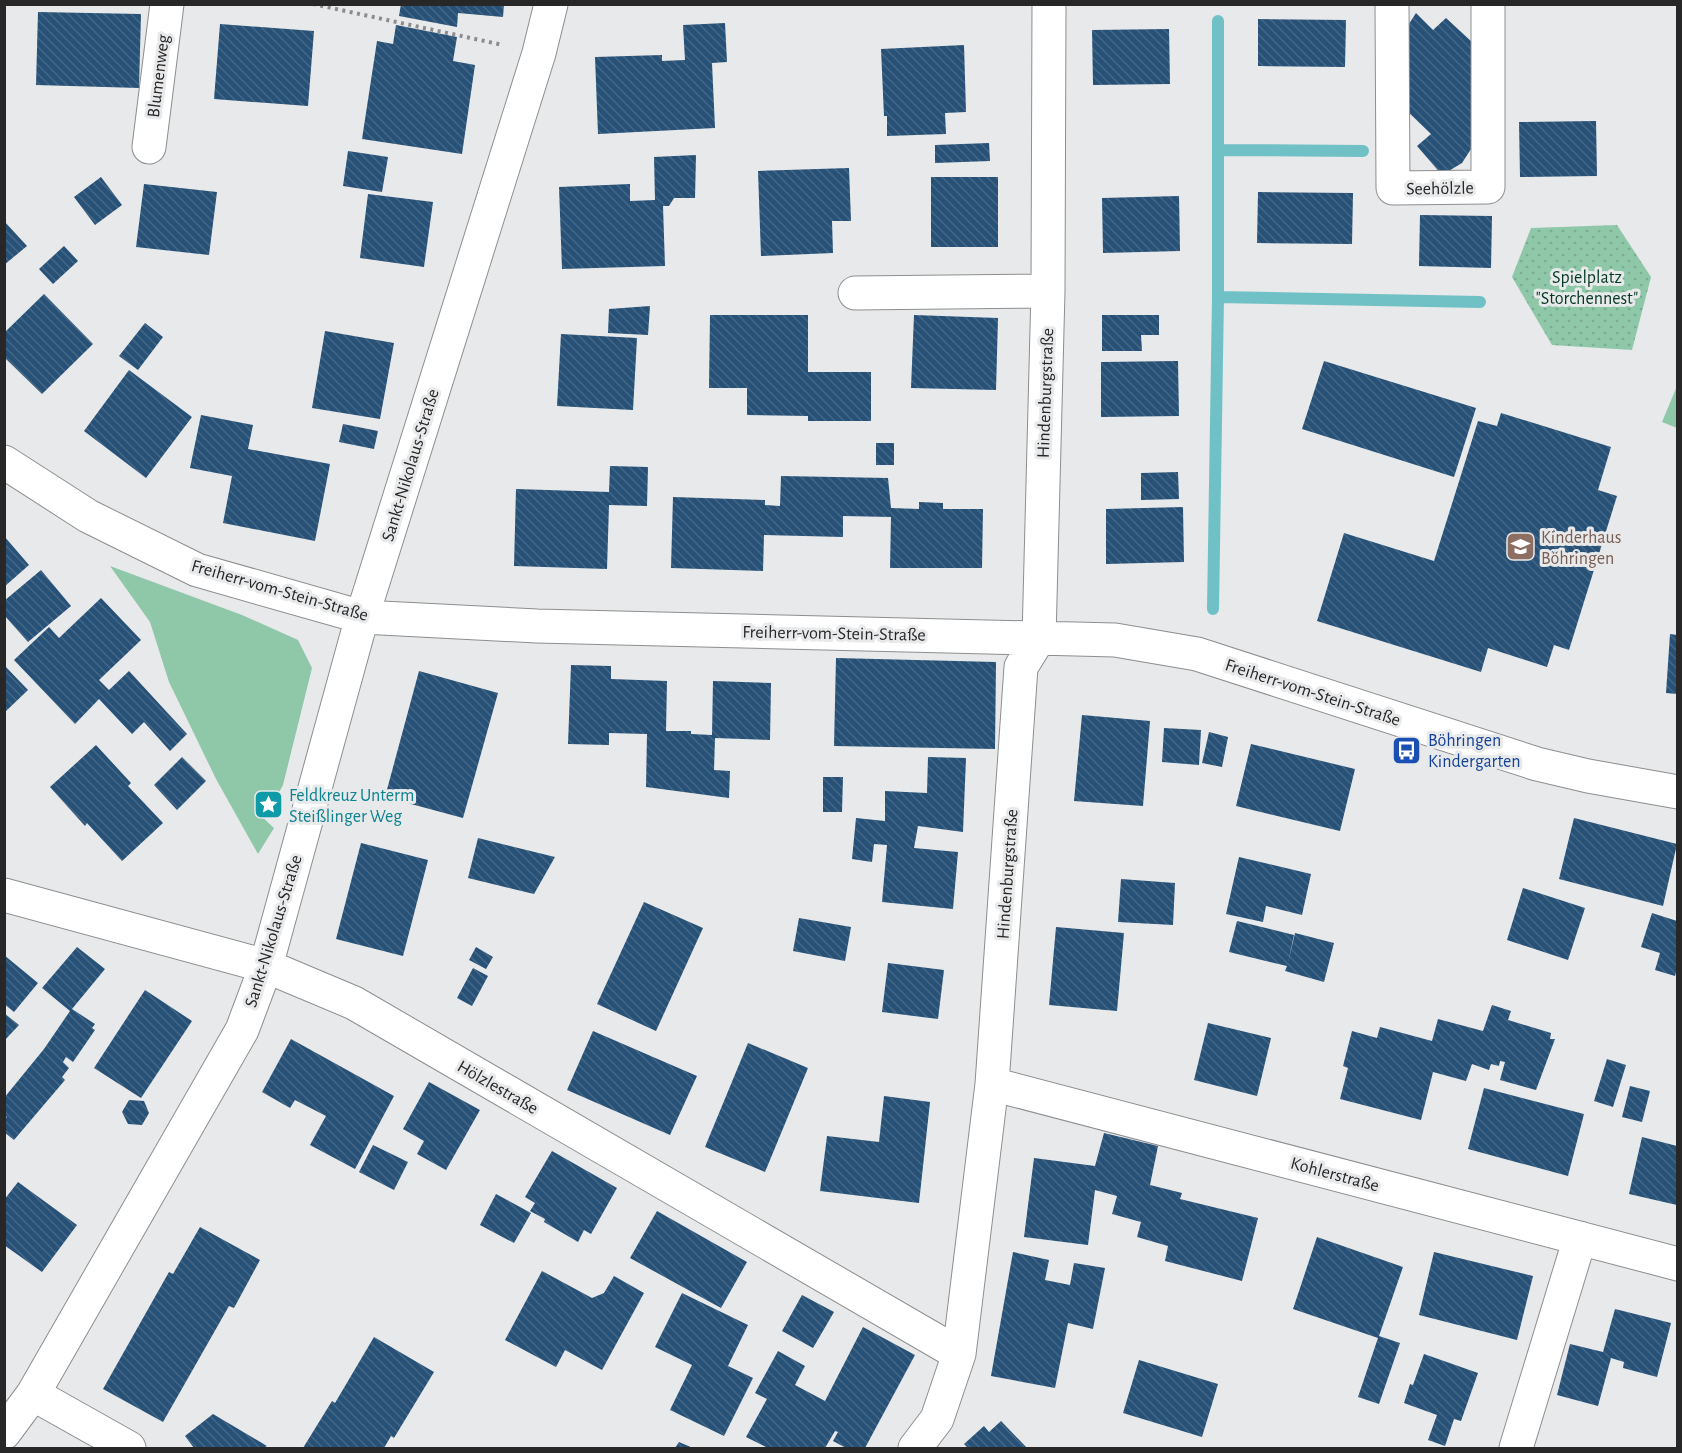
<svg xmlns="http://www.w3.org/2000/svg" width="1682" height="1453" font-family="'Alegreya Sans',sans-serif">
<defs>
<pattern id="park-dots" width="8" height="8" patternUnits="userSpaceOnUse" patternTransform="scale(1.5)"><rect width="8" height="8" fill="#8fc7a9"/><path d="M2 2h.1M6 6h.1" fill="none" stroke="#7bab91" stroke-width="1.8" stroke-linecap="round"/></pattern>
<pattern id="building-back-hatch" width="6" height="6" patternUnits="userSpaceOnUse" patternTransform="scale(1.5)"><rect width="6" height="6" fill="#275177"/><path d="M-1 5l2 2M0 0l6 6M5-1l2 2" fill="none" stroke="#456785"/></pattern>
</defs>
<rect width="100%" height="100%" fill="#e8e9ea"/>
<path fill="#8fc7a9" d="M1677,386V428L1662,422Z
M110,566L242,615L298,640L312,668L283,785L277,796L266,792L258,794C251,810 263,817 274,828L258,854L216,779L169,682L150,622Z"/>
<path fill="url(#park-dots)" d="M1617,225L1651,277L1632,350L1552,345L1512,277L1531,228Z"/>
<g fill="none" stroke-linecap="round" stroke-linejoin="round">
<path stroke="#70c1c5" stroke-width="12" d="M1218,150L1363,151
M1218,297L1480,302
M1213,609L1218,297V21"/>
</g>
<path fill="url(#building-back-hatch)" d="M401,4H504L503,17L458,13L457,27L399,16Z
M38,12L141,14L139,88L36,85Z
M1416,13L1433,30L1446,18L1473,43L1471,149L1462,163L1442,175L1417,146L1431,134L1405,109V30Z
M1258,19L1346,20L1345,67L1258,66Z
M725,23L727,62L712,63L715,128L598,134L595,57L662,55V61L685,60L683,25Z
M220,24L314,31L308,106L214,99Z
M396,25L457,37L453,61L475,65L462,154L362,139L377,41L393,44Z
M1169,29L1170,84L1093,85L1092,30Z
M964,45L966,112L945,113L946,134L887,136V116H884L881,49Z
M1596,121L1597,176L1520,177L1519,122Z
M989,143L990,161L935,163V145Z
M348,151L388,157L382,192L343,186Z
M696,155L695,198H674L669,206H663L665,266L562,269L559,187L630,184V201L655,200L654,157Z
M849,168L851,221H832L833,253L761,256L758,171Z
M101,177L122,205L95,225L74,197Z
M931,177H998V247H931Z
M144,184L217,192L209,255L136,247Z
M1258,192L1353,193L1352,244L1257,243Z
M368,194L433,202L424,267L360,258Z
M1179,196L1180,251L1103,253L1102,198Z
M1420,215L1492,216L1491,268L1419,266Z
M4,221L27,246L4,265Z
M64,246L78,261L53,284L39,269Z
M44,294L93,344L42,394L4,357V333Z
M650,306L648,335L608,333L609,309Z
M710,315H808V372H871V421H808V416L747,415V388H709Z
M914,315L998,318L996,390L911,388Z
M1102,315H1159V335H1141L1142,351H1102Z
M145,323L163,337L138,370L119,356Z
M325,331L394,343L380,419L312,408Z
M561,334L637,338L633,410L557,406Z
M1178,361L1179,416L1101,417V362Z
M1324,361L1476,408L1454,477L1302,429Z
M129,370L192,417L146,478L84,431Z
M1501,413L1611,447L1598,490L1617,496L1569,650L1554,645L1547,667L1488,648L1481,672L1317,621L1344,533L1434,561L1478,421L1497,426Z
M201,415L253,425L248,449L330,464L315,541L223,523L232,476L190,468Z
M343,424L378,431L374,449L339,442Z
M876,443H894V465H876Z
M610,466L648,467L647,506L609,505L607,569L514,566L516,489L609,492Z
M1178,472L1179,499L1141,500V473Z
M781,476L888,478L891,508L919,509V502L943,503V509H983L982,568H890L891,517L843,516V537L764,535L763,571L671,568L673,497L765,500V505L780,506Z
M1183,507L1184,562L1106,564V509Z
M4,536L29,565L4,587Z
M41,570L71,606L28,642L4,615V601Z
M101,598L141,640L99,680L109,690L129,671L187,734L170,751L144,722L132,734L99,699L75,724L14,660L49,627L59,638Z
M1670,634L1677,635V694L1666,693Z
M836,658L996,662L995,749L834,746Z
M571,665L611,666V679L667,681L666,731H691V734L712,735L713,681L771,683L770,740L715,738L714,770L730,771L729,798L646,787L647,734L609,733V745L568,744Z
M5,666L28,690L5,712Z
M419,671L498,693L463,818L385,797Z
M1082,715L1150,721L1143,806L1074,801Z
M1164,728L1201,730L1199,765L1162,762Z
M1209,732L1228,737L1222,767L1202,763Z
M1251,744L1355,769L1340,831L1236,806Z
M96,745L131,783L128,786L163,823L122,861L87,823L85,826L50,787Z
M182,757L206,781L177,810L154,785Z
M928,757L966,758L963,832L918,826L914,848L958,852L953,909L882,902L887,845L874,844L872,862L852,859L856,818L885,821V791L927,793Z
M823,777H843L842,812H823Z
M1574,818L1677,844L1663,906L1559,879Z
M478,838L555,857L534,894L468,878Z
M361,843L428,860L403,956L336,939Z
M1239,857L1311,874L1302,915L1266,906L1263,922L1226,914Z
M1121,879L1175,883L1173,925L1118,922Z
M1523,888L1585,908L1568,960L1507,940Z
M644,902L703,928L656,1031L597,1004Z
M1652,913L1677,921V969L1675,976L1655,970L1660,953L1641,947Z
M799,918L851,927L845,961L793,951Z
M1237,921L1294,935L1288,963L1295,933L1334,943L1324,982L1285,971L1287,966L1229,952Z
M1056,927L1124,933L1117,1011L1049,1005Z
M77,947L105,969L72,1009L95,1024L92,1028L95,1030L73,1062L66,1057L63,1062L69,1068L62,1077L65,1080L14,1140L4,1132V1120L7,1117L4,1115V1098L44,1049L70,1011L42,988Z
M476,947L493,957L486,969L469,960Z
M4,955L38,983L14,1012L4,1004Z
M888,963L944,970L938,1019L882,1012Z
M473,968L488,976L472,1006L457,998Z
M145,990L192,1021L141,1098L94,1068Z
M1492,1005L1511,1011L1508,1020L1551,1033L1550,1039H1555L1536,1090L1500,1080L1505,1062L1500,1061L1499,1066L1491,1064L1489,1070L1472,1064L1466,1081L1433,1072L1421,1120L1340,1099L1348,1068L1343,1066L1352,1031L1377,1038L1380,1027L1432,1041L1438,1019L1483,1031Z
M4,1013L19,1025L4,1041Z
M1208,1023L1271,1038L1257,1096L1194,1080Z
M593,1031L697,1076L670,1135L567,1090Z
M291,1039L394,1096L355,1169L310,1145L326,1116L295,1100L290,1108L262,1092Z
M748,1043L808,1068L765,1172L705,1147Z
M1607,1059L1626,1065L1613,1107L1594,1101Z
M429,1082L480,1110L446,1170L417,1154L424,1141L403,1129Z
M1630,1086L1650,1091L1642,1122L1622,1117Z
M1484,1088L1584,1114L1568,1176L1468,1149Z
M884,1096L930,1102L919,1203L820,1191L827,1136L879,1142Z
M129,1100L144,1101L149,1113L142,1125L128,1124L122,1112Z
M1104,1133L1158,1146L1150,1185L1182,1193L1180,1199L1258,1218L1242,1281L1165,1261L1168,1246L1137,1237L1141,1222L1112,1214L1117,1196L1095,1190L1088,1245L1024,1237L1034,1158L1095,1166Z
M1642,1137L1677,1146V1205L1629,1194Z
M373,1145L408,1162L394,1190L359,1172Z
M552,1151L617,1188L591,1234L584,1230L578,1242L544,1222L545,1219L530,1211L535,1203L525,1197Z
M18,1182L77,1225L42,1272L4,1245V1200Z
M496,1194L531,1213L514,1243L480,1225Z
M657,1211L747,1262L721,1308L630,1258Z
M200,1227L260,1260L234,1308L229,1306L163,1422L103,1389L169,1272L173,1274Z
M1317,1237L1403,1267L1379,1336L1400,1343L1379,1404L1358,1397L1378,1338L1293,1309Z
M1013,1252L1049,1260L1045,1280L1070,1285L1074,1263L1105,1268L1093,1329L1068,1323L1055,1388L991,1376Z
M1434,1252L1533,1276L1517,1340L1419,1315Z
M542,1271L592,1298L604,1293L614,1276L644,1293L602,1370L565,1350L556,1367L505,1340Z
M682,1293L748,1325L728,1366L753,1378L724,1436L670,1410L692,1365L655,1347Z
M802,1295L834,1312L813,1348L782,1331Z
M1615,1309L1671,1323L1657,1377L1623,1368L1624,1362L1611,1358L1598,1406L1557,1395L1570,1344L1603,1352Z
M863,1327L915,1355L865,1448H846L833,1441L838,1432L835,1431L825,1448H768L746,1437L767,1399L755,1393L778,1351L805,1366L795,1385L825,1401Z
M374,1337L434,1372L394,1438L391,1436L384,1448H303L332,1401L335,1403Z
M1424,1354L1478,1373L1461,1421L1454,1419L1445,1446L1428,1440L1437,1415L1404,1403L1410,1384L1413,1385Z
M1139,1360L1218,1384L1202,1437L1123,1413Z
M213,1414L267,1446L263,1448H194L185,1436Z
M1001,1421L1027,1448H968L964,1444L984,1426L989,1432Z
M679,1442L693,1448H675Z"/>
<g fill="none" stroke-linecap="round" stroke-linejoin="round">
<defs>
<path id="minor" d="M1392,4L1393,188L1488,187V4
M149,147L167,4
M855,293L1048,291
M4,462L88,516L197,570L362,617L537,626L1115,640L1197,654L1537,764L1588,776L1678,792
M4,895L266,966L354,1003L959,1354
M992,1084L1678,1264
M33,1394L129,1448
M4,1433L33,1394L242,1030L266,966L362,617L539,53L551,4
M915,1448L937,1419L959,1354L992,1084L1021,667L1039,638L1048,291L1049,4
M1516,1448L1580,1238"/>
</defs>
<use href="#minor" stroke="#8c8e8f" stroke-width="35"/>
<path stroke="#8c8c8d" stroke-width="4" stroke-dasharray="3 4.5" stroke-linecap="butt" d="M313,4L503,45"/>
<use href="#minor" stroke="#fff" stroke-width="33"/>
</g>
<defs>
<symbol id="school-square" viewBox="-11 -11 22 22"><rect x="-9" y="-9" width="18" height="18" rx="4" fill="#8d6e63" stroke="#e8e9ea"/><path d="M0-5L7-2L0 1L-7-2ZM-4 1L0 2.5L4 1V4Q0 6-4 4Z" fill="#fff"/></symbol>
<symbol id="bus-square" viewBox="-11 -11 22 22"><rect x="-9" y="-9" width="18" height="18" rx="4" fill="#1a4fb4" stroke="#e8e9ea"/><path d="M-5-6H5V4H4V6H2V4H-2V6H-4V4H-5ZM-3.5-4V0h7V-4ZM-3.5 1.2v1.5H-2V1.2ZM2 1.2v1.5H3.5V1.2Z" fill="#fff"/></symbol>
<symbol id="sight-square" viewBox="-11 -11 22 22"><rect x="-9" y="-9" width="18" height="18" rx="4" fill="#0f9aa8" stroke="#e8e9ea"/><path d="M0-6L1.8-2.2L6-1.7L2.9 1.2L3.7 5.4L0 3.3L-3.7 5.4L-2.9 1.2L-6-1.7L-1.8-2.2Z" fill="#fff"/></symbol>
</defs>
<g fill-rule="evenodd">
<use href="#school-square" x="1504" y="530" width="33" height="33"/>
<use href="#bus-square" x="1390" y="734" width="33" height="33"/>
<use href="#sight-square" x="252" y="788" width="33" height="33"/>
</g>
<g text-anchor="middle" stroke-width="6" stroke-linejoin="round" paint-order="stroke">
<g font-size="18" fill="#272728" stroke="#e8e9ea">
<text transform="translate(158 76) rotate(-83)" y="6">Blumenweg</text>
<text transform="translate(1440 188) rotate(-1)" y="6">Seehölzle</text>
<text transform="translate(1045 393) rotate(-88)" y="6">Hindenburgstraße</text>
<text transform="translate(410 465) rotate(-73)" y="6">Sankt-Nikolaus-Straße</text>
<text transform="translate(280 590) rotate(16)" y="6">Freiherr-vom-Stein-Straße</text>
<text transform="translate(834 633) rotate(1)" y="6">Freiherr-vom-Stein-Straße</text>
<text transform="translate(1313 692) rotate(18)" y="6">Freiherr-vom-Stein-Straße</text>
<text transform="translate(1007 874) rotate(-86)" y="6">Hindenburgstraße</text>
<text transform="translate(273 931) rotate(-73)" y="6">Sankt-Nikolaus-Straße</text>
<text transform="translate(498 1087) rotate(30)" y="6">Hölzlestraße</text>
<text transform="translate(1335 1174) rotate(15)" y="6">Kohlerstraße</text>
</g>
<g font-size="18" fill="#023823" stroke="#e8e9ea">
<text x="1587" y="283">Spielplatz<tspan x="1587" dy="21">"Storchennest"</tspan></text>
</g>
<g font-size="18" fill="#785e54" stroke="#e8e9ea" text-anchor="start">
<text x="1541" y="543">Kinderhaus<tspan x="1541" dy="21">Böhringen</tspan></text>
</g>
<g font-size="18" fill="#164399" stroke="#e8e9ea" text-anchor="start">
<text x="1428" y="746">Böhringen<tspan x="1428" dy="21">Kindergarten</tspan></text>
</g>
<g font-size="18" fill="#0d838f" stroke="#e8e9ea" text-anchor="start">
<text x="289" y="801">Feldkreuz Unterm<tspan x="289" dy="21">Steißlinger Weg</tspan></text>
</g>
</g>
<rect width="1682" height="1453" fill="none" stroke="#272728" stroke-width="12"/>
</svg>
